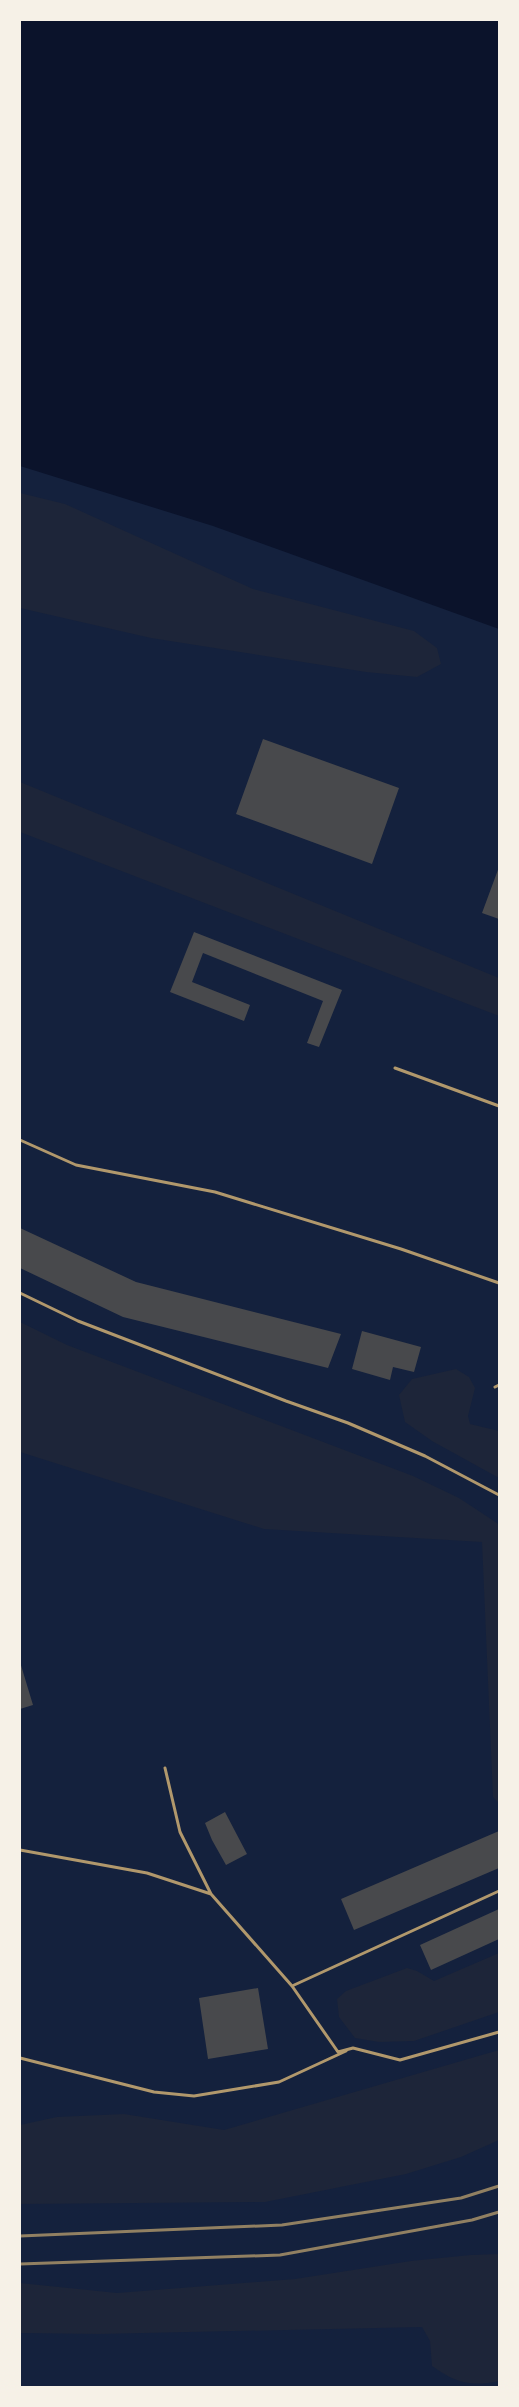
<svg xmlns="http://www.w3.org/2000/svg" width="519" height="2407" font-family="Barlow,sans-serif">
<rect width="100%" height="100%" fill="#14213d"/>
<path fill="#1d2539" d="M20,493L65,504L253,589L414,631L437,648L441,664L417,677L366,672L151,638L20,608Z
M20,782L499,978V1016L20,832Z
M20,1322L67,1345L413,1476L459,1498L497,1523L499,1526V1803L493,1797L482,1542L264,1529L20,1452Z
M456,1369L469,1377L475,1388L468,1416L470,1424L499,1431V1478L432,1441L405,1422L399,1395L412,1379Z
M499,1953V2012L414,2041L379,2042L355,2038L339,2017L337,1999L346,1991L407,1968L417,1971L434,1981Z
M499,2050V2140L461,2157L406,2174L265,2202L20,2204V2125L57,2117L124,2114L224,2130Z
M499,2254V2381C470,2387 456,2383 432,2366L430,2341L422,2327L99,2334L20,2333V2283L117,2293L295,2279L411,2261L471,2255Z"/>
<path fill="#0b132b" d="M20,20H499V629L213,526L20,466Z"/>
<path fill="#48494c" d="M263,739L399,788L372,864L236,814Z
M499,867V919L482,913Z
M194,932L342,990L319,1047L307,1043L323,1001L203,953L192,982L250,1005L244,1021L170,992Z
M20,1228L136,1282L341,1334L328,1368L123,1317L20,1268Z
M362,1331L421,1347L414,1372L393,1367L390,1380L352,1369Z
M20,1662L33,1705L20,1709Z
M225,1812L247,1854L226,1865L212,1840L205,1823Z
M499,1831V1868L354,1930L341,1899Z
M499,1909V1939L431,1970L420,1945Z
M258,1988L268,2049L208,2059L199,1998Z"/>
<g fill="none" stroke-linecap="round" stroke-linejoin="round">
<path stroke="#b1986c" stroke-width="3" d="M395,1068L499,1106
M20,1140L76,1165L215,1192L401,1249L499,1283
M20,1293L78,1321L286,1401L348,1423L425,1456L499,1495
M495,1387L499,1385
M165,1768L180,1832L211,1894
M20,1850L147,1873L211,1894L292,1986L338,2052L353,2048L400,2060L499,2032
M292,1986L499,1891
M20,2058L154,2092L194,2096L279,2082L346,2051"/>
<path stroke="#918062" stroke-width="3" d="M20,2236L282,2225L461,2198L499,2186
M20,2264L280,2255L472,2220L499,2212"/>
</g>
<rect width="519" height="2407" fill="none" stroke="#f6f1e7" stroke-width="42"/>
</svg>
